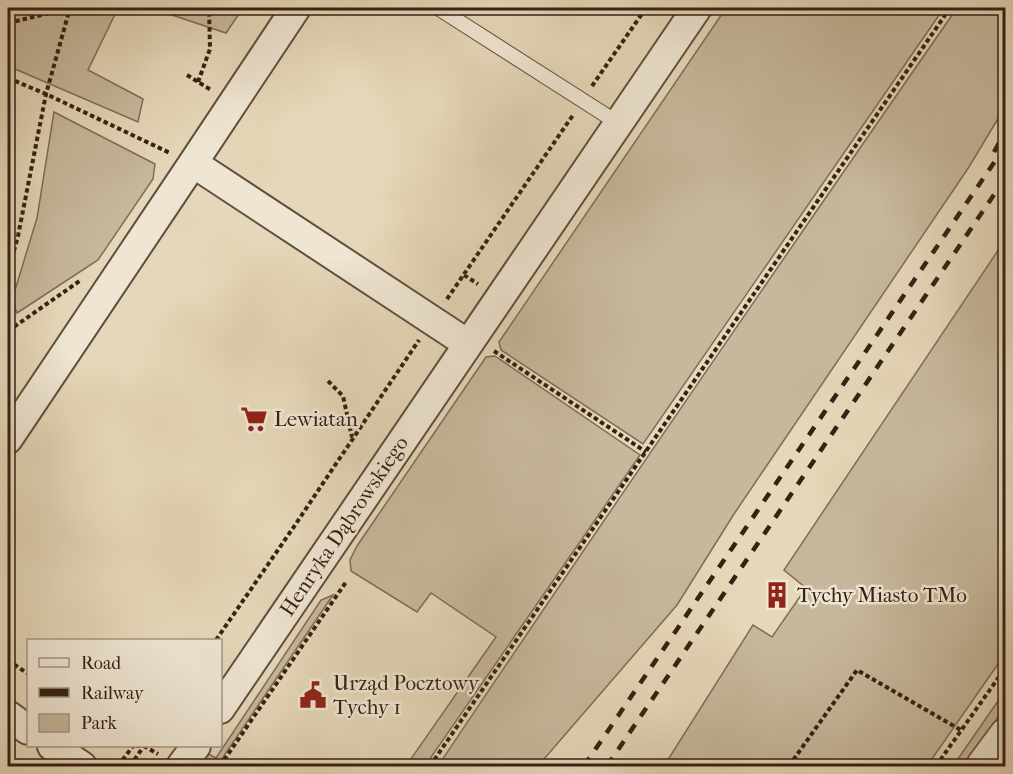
<svg xmlns="http://www.w3.org/2000/svg" width="1013" height="774" font-family="'IM FELL French Canon',serif">
<rect width="100%" height="100%" fill="#e5d7b9"/>
<filter id="stains"><feTurbulence type="fractalNoise" baseFrequency=".00333" numOctaves="4"/><feColorMatrix values="0 0 0 0 .2 0 0 0 0 .09 0 0 0 0 .02 0 0 0 .5 -.17"/></filter>
<radialGradient id="worn" r=".72"><stop offset=".6" stop-color="#630" stop-opacity="0"/><stop offset="1" stop-color="#630" stop-opacity=".3"/></radialGradient>
<path fill="#c7b89d" stroke="#7e6c58" stroke-width="1.5" d="M8,8H118L88,70L143,99L138,122L8,66Z
M151,8H243L226,33Z
M726,8H944L643,444L501,350L499,342Z
M957,8H1005V107L969,167L734,514L677,605L538,766H438C608,512 783,259 957,8Z
M54,112L155,164L153,179L98,260L17,313L12,300L37,218Z
M1005,240V654L927,766H664L753,625L772,637L806,588L784,570Z
M495,356L640,455L425,766H406L496,637L431,593L417,612L351,571L350,560L357,546L486,357Z
M333,595L217,766H196L205,756L209,754L216,758L321,600Z
M1005,691V707L964,766H953Z"/>
<g fill="none" stroke-linecap="round" stroke-linejoin="round">
<defs>
<path id="service" d="M438,8L618,123"/>
<path id="minor" d="M193,163L468,344
M8,439L193,163L296,8
M220,709L697,8
M8,715L28,730
M52,746L82,766
M181,766L196,746"/>
<path id="tertiary" d="M983,766L1006,735"/>
</defs>
<use href="#service" stroke="#604e3d" stroke-width="16"/>
<use href="#minor" stroke="#604e3d" stroke-width="32"/>
<use href="#tertiary" stroke="#604e3d" stroke-width="36"/>
<path stroke="#342114" stroke-width="4" stroke-dasharray="4.5 3" stroke-linecap="butt" d="M8,23L71,8
M187,75L211,90
M8,78L46,94L170,153
M198,82L210,49L209,8
M592,86L646,8
M8,273L18,236L46,94L70,8
M464,275L478,284
M447,299L573,115
M8,331L81,280
M494,351L646,452
M328,381L343,396L352,437
M216,640L291,531L419,340
M8,660L28,674
M136,746H144L158,754
M118,766L133,746
M130,766L144,746
M220,766L346,582
M430,766L950,8
M789,766L857,670L961,730
M936,766L1006,667"/>
<use href="#service" stroke="#eee5d2" stroke-width="14"/>
<use href="#minor" stroke="#eee5d2" stroke-width="28"/>
<use href="#tertiary" stroke="#eee5d2" stroke-width="33"/>
<path stroke="#342114" stroke-width="4.5" stroke-dasharray="10 10" stroke-linecap="butt" d="M994,152L1006,130
M584,766L1006,145
M607,766L1006,177"/>
</g>
<defs>
<symbol id="supermarket-bare" viewBox="-9 -9 18 18"><path d="M-6-5.5h2.5l.6 2H6L4.5 2H-2.5L-4.4-4H-6ZM-1.5 3.2a1.3 1.3 0 1 0 .1 0ZM3 3.2a1.3 1.3 0 1 0 .1 0Z" fill="#8f2418" stroke="#eee5d2" stroke-width="2.5" paint-order="stroke"/></symbol>
<symbol id="building-bare" viewBox="-9 -9 18 18"><path d="M-4-6H4V6H1V3H-1V6H-4ZM-2.5-4.3h1.7v1.8h-1.7ZM.8-4.3h1.7v1.8H.8ZM-2.5-1h1.7V.8h-1.7ZM.8-1h1.7V.8H.8Z" fill="#8f2418" stroke="#eee5d2" stroke-width="2.5" paint-order="stroke"/></symbol>
<symbol id="civic-bare" viewBox="-9 -9 18 18"><path d="M-.6-6.5H3V-4.5H.6V-3L4-1V1h2V6H-6V1h2V-1L-.6-3ZM-1.2 2.5V6h2.4V2.5Z" fill="#8f2418" stroke="#eee5d2" stroke-width="2.5" paint-order="stroke"/></symbol>
</defs>
<g fill-rule="evenodd">
<use href="#supermarket-bare" x="235" y="400" width="38" height="38"/>
<use href="#building-bare" x="758" y="576" width="38" height="38"/>
<use href="#civic-bare" x="294" y="676" width="38" height="38"/>
</g>
<g text-anchor="middle" stroke-width="5" stroke-linejoin="round" paint-order="stroke">
<g font-size="21" fill="#342114" stroke="#eee5d2" text-anchor="start">
<text x="274" y="426">Lewiatan</text>
<text x="797" y="602">Tychy Miasto TMo</text>
<text x="333" y="690">Urząd Pocztowy<tspan x="333" dy="24">Tychy 1</tspan></text>
</g>
<g font-size="21" fill="#342114" stroke="#eee5d2">
<text transform="translate(344 526) rotate(-56)" y="7">Henryka Dąbrowskiego</text>
</g>
</g>
<rect width="1013" height="774" fill="none" stroke="#e5d7b9" stroke-width="30"/>
<rect x="9" y="9" width="995" height="756" fill="none" stroke="#342114" stroke-width="3"/>
<rect x="15" y="15" width="983" height="744" fill="none" stroke="#342114" stroke-width="1.5"/>
<rect x="27" y="639" width="195" height="108" fill="#eee5d2" stroke="#a49786" stroke-width="1.5"/>
<rect x="39" y="658" width="30" height="9" fill="#eee5d2" stroke="#a49786" stroke-width="1.5"/>
<text x="81" y="669" font-size="18" fill="#342114">Road</text>
<rect x="39" y="688" width="30" height="9" fill="#342114" stroke="#a49786" stroke-width="1.5"/>
<text x="81" y="699" font-size="18" fill="#342114">Railway</text>
<rect x="39" y="714" width="30" height="18" fill="#c7b89d" stroke="#a49786" stroke-width="1.5"/>
<text x="81" y="729" font-size="18" fill="#342114">Park</text>
<rect width="100%" height="100%" filter="url(#stains)"/>
<rect width="100%" height="100%" fill="url(#worn)"/>
</svg>
